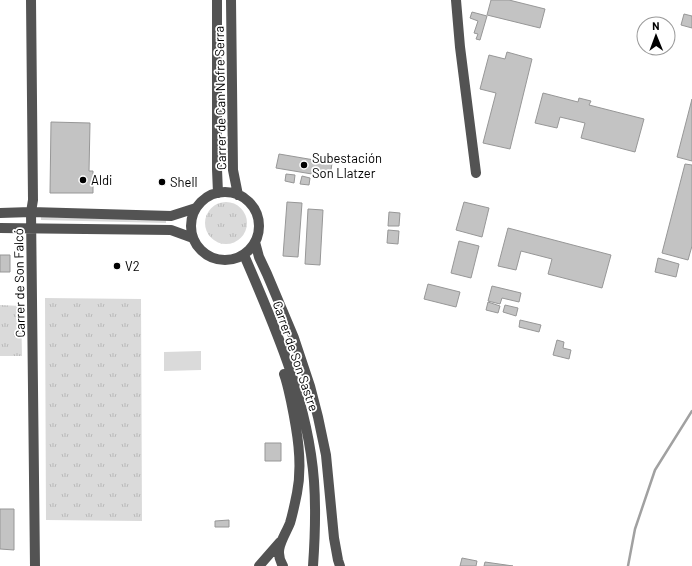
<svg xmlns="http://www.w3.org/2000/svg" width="692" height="566" font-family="Barlow,sans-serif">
<defs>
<pattern id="grass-tufts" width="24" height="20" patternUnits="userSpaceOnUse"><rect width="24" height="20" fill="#dadada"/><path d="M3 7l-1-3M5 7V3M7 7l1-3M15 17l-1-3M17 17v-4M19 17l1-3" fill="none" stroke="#b9b9b9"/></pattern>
</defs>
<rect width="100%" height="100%" fill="#fff"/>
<path fill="url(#grass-tufts)" d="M205 223a21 21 0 1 1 42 0a21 21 0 1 1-42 0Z
M41,217L166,219V223L41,220Z
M45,298L141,299L142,521L46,520Z
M0,305L21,306L22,356H0Z"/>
<path fill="#dadada" d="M201,351V370L164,371V352Z"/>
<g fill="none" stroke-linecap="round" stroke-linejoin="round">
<path stroke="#a1a1a1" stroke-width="2.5" d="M628,566L635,529L655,470L692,411"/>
</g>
<path fill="#c3c3c3" stroke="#979797" d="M491,0H509L545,9L540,28L487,15Z
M472,12L487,16L480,40L476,39L478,34L474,33L478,21L470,18Z
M684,14L692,16V28L681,25Z
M507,52L532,59L510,149L483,143L496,93L480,89L489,55L505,59Z
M543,93L578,102L579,98L591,101L589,105L644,119L635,152L581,138L585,123L560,117L557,128L535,123Z
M692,99V161L677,157Z
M51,122L90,123L89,171H93V193H50Z
M279,154L332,163L330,177L276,168Z
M685,164L692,165V246L688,260L662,253Z
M286,174L295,175L294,183L285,181Z
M302,176L310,178L309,185L300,184Z
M287,202L302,203L298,257L283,256Z
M464,202L489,208L482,237L456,230Z
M308,209L323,210L320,265L305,264Z
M389,212L400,213L399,226H388Z
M508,228L611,255L602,288L548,274L552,259L521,251L516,270L498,266Z
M388,230L399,231L398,244L387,243Z
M459,241L479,246L471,278L451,273Z
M0,255H10V272H0Z
M658,258L679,264L676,277L655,272Z
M428,284L460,292L456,307L424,299Z
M492,286L521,293L519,302L502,298L500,304L488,301Z
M488,302L500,306L498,313L486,310Z
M505,305L518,308L516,316L503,312Z
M520,320L541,325L539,332L519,327Z
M557,340L564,342L563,348L571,350L569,359L553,355Z
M265,443H281V461H265Z
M0,509H14V550L0,549Z
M229,520V527H215V521Z
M462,558L477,561L476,566H460Z
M485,562L513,566H484Z"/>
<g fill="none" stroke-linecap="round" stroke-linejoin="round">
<path stroke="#535353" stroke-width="10" d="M31,0L33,200L31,212L35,566
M217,0V169L218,193
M231,0L233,170L238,195
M456,0L460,47L476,173
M191 226a34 34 0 1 1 68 0a34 34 0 1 1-68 0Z
M0,213L31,212L171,216L196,208
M0,228L171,230L193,238
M255,242L259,257L267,274L294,338L310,386L318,417L326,455L334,538L338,560L340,566
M244,255C275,327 308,401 314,481C316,509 315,538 313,566
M259,566L280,542
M283,566C273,550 284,538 290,523C293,513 295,503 297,493C303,463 297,430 291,401C289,392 287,382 284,374"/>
</g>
<g fill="#000" stroke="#fff" stroke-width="1.5">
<circle cx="304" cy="165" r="4"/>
<circle cx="83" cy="180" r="4"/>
<circle cx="162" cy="182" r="4"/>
<circle cx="117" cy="266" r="4"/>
</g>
<g text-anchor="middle" stroke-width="3.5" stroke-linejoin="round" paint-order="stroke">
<g font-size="13" fill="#000" stroke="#fff">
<text transform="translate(220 98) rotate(-91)" y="5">Carrer de Can Nofre Serra</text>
<text transform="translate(19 283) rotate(-91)" y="5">Carrer de Son Falcó</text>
<text transform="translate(296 356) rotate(71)" y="5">Carrer de Son Sastre</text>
</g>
<g font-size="13" fill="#000" stroke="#fff" text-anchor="start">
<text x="312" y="163">Subestación<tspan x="312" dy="15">Son Llatzer</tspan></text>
<text x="91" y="185">Aldi</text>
<text x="170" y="187">Shell</text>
<text x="125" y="271">V2</text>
</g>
</g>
<g transform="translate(656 36) rotate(359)"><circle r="19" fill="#ffffff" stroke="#999999"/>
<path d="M0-3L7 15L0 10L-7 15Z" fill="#000000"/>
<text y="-6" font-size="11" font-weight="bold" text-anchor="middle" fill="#000000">N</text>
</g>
</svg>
